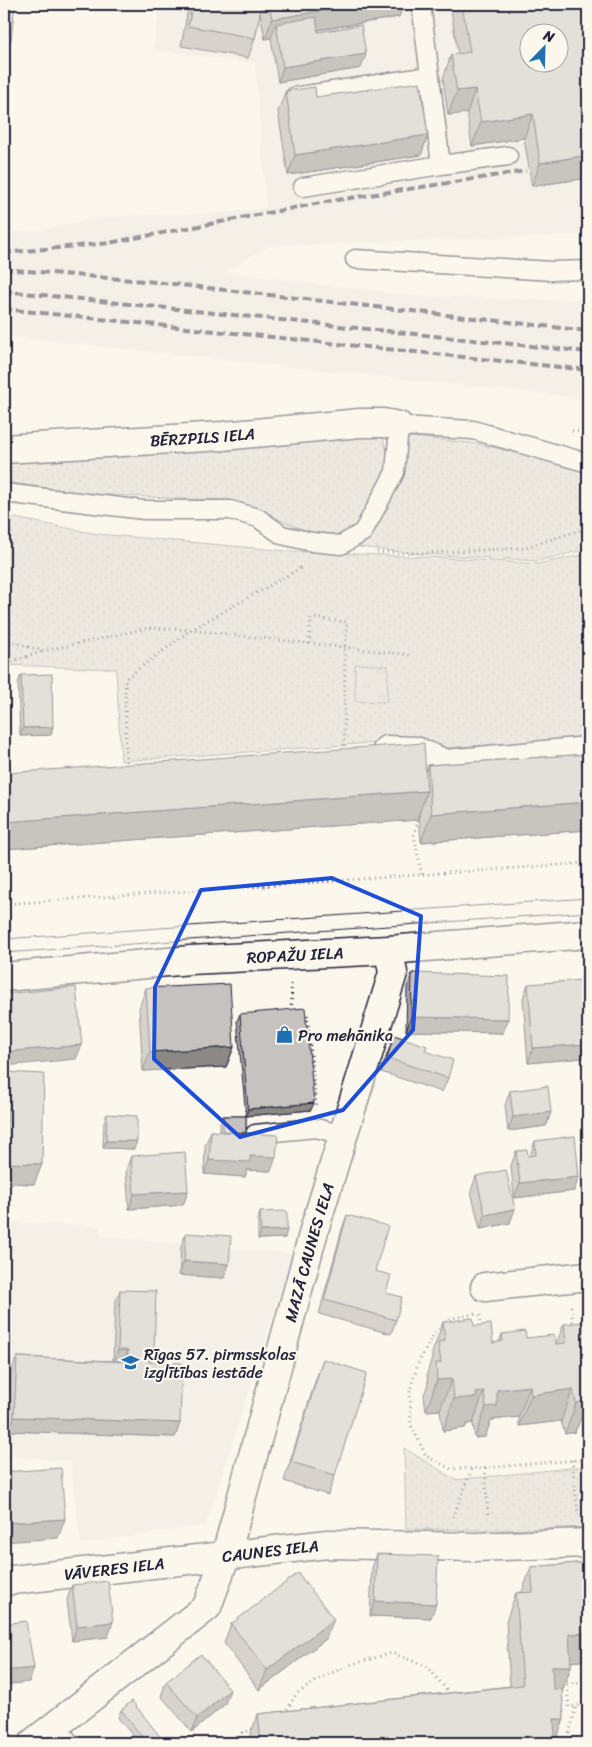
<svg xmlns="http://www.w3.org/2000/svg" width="592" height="1747" font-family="Sriracha,sans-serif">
<defs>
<pattern id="grass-dots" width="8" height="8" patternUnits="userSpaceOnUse" patternTransform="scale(1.25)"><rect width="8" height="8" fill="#dbd8d3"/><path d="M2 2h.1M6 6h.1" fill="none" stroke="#bcb9b6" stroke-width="1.8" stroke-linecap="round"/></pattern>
<pattern id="park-tufts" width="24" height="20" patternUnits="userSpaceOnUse" patternTransform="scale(1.25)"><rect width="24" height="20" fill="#dbd8d3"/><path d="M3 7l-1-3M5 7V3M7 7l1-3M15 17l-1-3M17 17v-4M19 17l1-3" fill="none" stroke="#bcb9b6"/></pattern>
</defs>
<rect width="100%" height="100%" fill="#fbf7ec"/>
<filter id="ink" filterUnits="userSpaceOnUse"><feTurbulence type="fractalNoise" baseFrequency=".02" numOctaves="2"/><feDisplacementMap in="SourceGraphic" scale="10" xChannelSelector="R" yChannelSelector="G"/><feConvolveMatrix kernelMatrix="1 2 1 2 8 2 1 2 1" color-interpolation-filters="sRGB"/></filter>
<g filter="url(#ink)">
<path fill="#ebe7df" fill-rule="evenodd" d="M160,4H261L260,9L283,4H588V235L269,246L225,272L417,296L542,300L588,299V399L4,336V232L34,231L96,218L161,214H210L266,208L255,64L153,50ZM530,32H560V62H530Z
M13,1222L100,1226L101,1236L293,1254L206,1525L81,1544L70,1461L4,1456V1336Z"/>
<path fill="url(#grass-dots)" stroke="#7e7d87" d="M355,432L382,434L388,456L385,478L361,525L342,538L309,532L232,500L186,499L93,494L4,482V460L9,459L86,458L207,451Z
M402,436L479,444L538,458L588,472V549L537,561L410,553L359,547L377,523L398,487Z
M4,516L98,534L288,551L451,558L537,564L588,554V738L442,748L416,740L121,761L116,669L4,665Z
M404,1448L456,1480L588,1466V1527L501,1530L406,1529Z"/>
<path fill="url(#park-tufts)" stroke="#7e7d87" d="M355,664L388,666L387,702L355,701Z"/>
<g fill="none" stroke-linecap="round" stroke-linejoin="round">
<defs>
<path id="service" d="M294,97L430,76
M441,165L508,156
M303,187L441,165L421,4
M355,259L552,271L588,270
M4,493L144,510H230L258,518L282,535L312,542L341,545L363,532L395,472L399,426L473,430L588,463
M255,1134L316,1128L343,1135
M55,1726L70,1743"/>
<g id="minor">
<path id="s1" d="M4,449L223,436L360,423H383L399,426"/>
<path d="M387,750L416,751L446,764L588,751"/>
<path d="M485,1287L588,1276"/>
<path id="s2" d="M4,1581L328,1544L475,1547L588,1543"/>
<path id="s3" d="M33,1743L207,1607L226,1555L315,1227L393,973L389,950"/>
</g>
<g id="tertiary">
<path id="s4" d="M4,977L190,960L389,950L588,934"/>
</g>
</defs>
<use href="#service" stroke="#22223b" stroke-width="21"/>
<use href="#minor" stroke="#22223b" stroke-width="31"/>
<use href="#tertiary" stroke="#22223b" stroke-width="31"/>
<path stroke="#22223b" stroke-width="3" stroke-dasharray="1 4" stroke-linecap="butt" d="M572,431L588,432
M377,552L424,553L523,548L588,528
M4,640L44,651L148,628L191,630L411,655
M309,644L311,618L347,622L345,648L344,752
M4,667L7,663L44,651
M126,767L125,679L191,630L304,566
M417,815L418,823L414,835L422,876
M4,904L588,863
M291,984L292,1012
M303,1014H307L316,1105
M571,1306L573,1325
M475,1314L452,1318L434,1334L419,1361L410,1390L411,1425L426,1456L451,1469L485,1468L588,1459
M480,1315L482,1328
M572,1460L578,1515
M485,1468L488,1517
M453,1517L472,1469
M566,1676L569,1707L588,1704
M567,1684L579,1683
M285,1714L296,1694L321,1678L352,1664L392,1653L428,1667L449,1693
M243,1743L242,1733L254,1729
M567,1743L576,1706"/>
<use href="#service" stroke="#fbf7ec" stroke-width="18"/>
<use href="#minor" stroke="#fbf7ec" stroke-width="28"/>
<use href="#tertiary" stroke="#fbf7ec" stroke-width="28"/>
<path stroke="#22223b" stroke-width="1" d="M4,939L588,898
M4,953L588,912"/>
<path stroke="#22223b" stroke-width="4" stroke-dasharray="8 4" stroke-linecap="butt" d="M4,253L109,243L331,201L526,171
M4,269L155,282L588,331
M4,291L588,352
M4,309L588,370"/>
</g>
<path fill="#aaa7a5" stroke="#22223b" d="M189,4H269L399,17L318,30V32L361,68L278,82L271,38L265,39L260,12L255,38L248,58L181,46Z
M450,4H588V178L532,186L524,138L472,146L467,113L448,115L443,79L451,55L458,54Z
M286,91L316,97L428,135L421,155L288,175L278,111Z
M21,675L51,735L20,736L18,683Z
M588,754V830L421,842L419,814L417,820L4,849V774H6V773L426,771L428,765Z
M412,973L508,1019L503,1033L406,1031L407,987Z
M528,984L588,1044L583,1058L528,1063L523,998Z
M146,988L234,1047L226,1067L143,1071L139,1008Z
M240,1014L311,1110L246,1116V1133L271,1171L247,1170L245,1177L204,1174L205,1146L211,1131L220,1132V1123L223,1116H246L237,1021Z
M394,1035L425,1051L448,1078L442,1092L381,1072Z
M4,1072L42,1164L34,1184L4,1183Z
M510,1091L551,1112L546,1126L508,1131L505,1105Z
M107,1114L134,1149L103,1148L104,1122Z
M535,1141L574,1191L514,1198L511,1166L516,1151L528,1156H530Z
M131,1156L188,1191L183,1205L129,1209L126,1170Z
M476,1176L510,1223L480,1229L471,1191Z
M260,1212L285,1238L258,1239V1220Z
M347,1215L386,1293L396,1320L391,1334L319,1314L342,1229Z
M186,1233L229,1264L224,1278L179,1275L181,1247Z
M120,1290L150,1362L180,1423L175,1437L9,1431L11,1371L17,1357L113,1361L115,1304Z
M443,1322L474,1326L493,1343L499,1342L502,1334L556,1344L564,1324L585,1340H588V1417L581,1418L575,1432L565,1434L561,1421L519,1426V1417L491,1420L485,1437L475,1438L473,1423L467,1424L465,1428L443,1431L440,1410L426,1411L424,1395L428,1384L427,1373L432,1358V1353Z
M323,1359L335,1475L328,1495L284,1481L316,1379Z
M377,1554L431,1618L370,1616L372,1568Z
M588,1562V1660L571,1662V1666L562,1692L564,1719L555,1743H247L258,1714L510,1686L506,1621L516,1593L522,1592L531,1567Z
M72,1585L108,1637L72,1641L67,1600Z
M231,1624L326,1639L259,1690L224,1643Z
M166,1682L225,1704L192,1732L161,1696Z
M121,1710L165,1743H139L118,1718Z"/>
<path fill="#8b8886" stroke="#22223b" d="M364,4H404L399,17L278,36L276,24L271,38L265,39L272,19Z
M4,39L11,40L8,48L4,47Z
M366,54L361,68L278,82L283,67Z
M475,89L467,113L448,115L457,91Z
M533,114L524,138L472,146L481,122Z
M428,135L421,155L288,175L295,155Z
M588,155V178L532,186L540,163Z
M53,727L51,735L20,736L23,728Z
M427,791L417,820L4,849V822Z
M588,802V830L421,842L431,814Z
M411,1017L508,1019L503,1033L406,1031Z
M588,1044L583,1058L528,1063L533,1048Z
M82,1045L76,1059L4,1066V1052Z
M234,1047L226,1067L143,1071L150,1052Z
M4,1096H8L4,1107Z
M314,1103L311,1110L246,1116L248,1109Z
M551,1112L546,1126L508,1131L513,1117Z
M106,1141H137L134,1149L103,1148Z
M250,1156L276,1157L271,1171L247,1170L245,1177L204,1174L209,1160Z
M6,1163L42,1164L34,1184L4,1183V1168Z
M579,1177L574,1191L514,1198L520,1183Z
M188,1191L183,1205L129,1209L134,1194Z
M515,1209L510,1223L480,1229L485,1215Z
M287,1230L285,1238L258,1239L261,1231Z
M184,1261L229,1264L224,1278L179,1275Z
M118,1350H128L123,1364H113Z
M149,1351H154L149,1366Z
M452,1379L440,1410L426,1411L437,1380Z
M530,1386L519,1417L491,1420L485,1437L475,1438L486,1407L497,1390Z
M588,1387V1417L581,1418L575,1432L565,1434L576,1403L585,1388Z
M573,1389L561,1421L519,1426L531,1395Z
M484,1391L473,1423L467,1424L465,1428L443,1431L454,1399L476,1393Z
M14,1417L180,1423L175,1437L9,1431Z
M65,1519L58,1538L4,1542V1523Z
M375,1601L436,1604L431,1618L370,1616Z
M334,1619L326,1639L259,1690L267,1670Z
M113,1622L108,1637L72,1641L77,1626Z
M588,1633V1660L558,1663L569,1634Z
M552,1666H571L561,1695H542Z
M34,1668L29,1682L4,1685V1671Z
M230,1690L225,1704L192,1732L197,1718Z
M554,1719H564L555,1743H535Z"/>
<path fill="#c6c2c0" stroke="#22223b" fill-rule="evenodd" d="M4,4H15L11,40L4,39Z
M193,4H262L255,38L188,26Z
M269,4H364L272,19Z
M462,4H588V155L540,163L533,114L481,122L475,89L457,91L451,55L470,52ZM530,32H560V62H530Z
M316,17L318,32L361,25L366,54L283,67L276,24Z
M420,82L428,135L295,155L286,91L315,87L316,97Z
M52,674L53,727L23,728L21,675Z
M424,743L427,791L4,822V774H6V773Z
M588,754V802L431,814L428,765Z
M412,973L509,976L508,1019L411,1017Z
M583,980L588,1044L533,1048L528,984Z
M230,984L234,1047L150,1052L146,988Z
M76,987L82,1045L4,1052V994Z
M305,1008L314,1103L248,1109L240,1014Z
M394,1035L427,1046L425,1051L453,1060L448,1078L387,1058Z
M4,1072L44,1074L42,1164L6,1163L8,1096H4Z
M548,1086L551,1112L513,1117L510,1091Z
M107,1114L137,1116V1141H106Z
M223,1116H246V1133L223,1132Z
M211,1131L278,1135L276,1157L250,1156V1162L209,1160Z
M575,1136L579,1177L520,1183L516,1151L527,1150L528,1156L536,1155L535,1141Z
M185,1152L188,1191L134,1194L131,1156Z
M506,1170L515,1209L485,1215L476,1176Z
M287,1211V1230L261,1231L260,1212Z
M347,1215L388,1226L375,1271L391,1275L386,1293L402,1297L396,1320L324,1300Z
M186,1233L231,1236L229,1264L184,1261Z
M120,1290L156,1291L154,1351H149V1362L182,1363L180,1423L14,1417L17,1357L128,1362V1350H118Z
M473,1318L474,1326L491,1324L493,1343L503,1341L502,1334L525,1331L526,1338L554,1335L556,1344L566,1343L564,1324L583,1322L585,1340H588V1387L585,1388L587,1401L576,1403L573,1389L531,1395L530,1386L497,1390V1406L486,1407L484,1391L476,1393L477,1397L454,1399L452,1379L437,1380L436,1363H441L438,1342L445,1341L443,1322Z
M323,1359L367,1373L335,1475L291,1462Z
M61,1468L65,1519L4,1523V1472Z
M377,1554L438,1556L436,1604L375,1601Z
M588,1562V1633L569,1634L571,1666H552L553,1689H562L564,1719H554L555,1741L535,1743H261L258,1714L523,1685L516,1593L533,1592L531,1567Z
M298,1573L334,1619L267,1670L231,1624Z
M108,1581L113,1622L77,1626L72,1585Z
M26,1621L34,1668L4,1671V1624Z
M201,1654L230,1690L197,1718L166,1682Z
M132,1701L165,1743H147L121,1710Z"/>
</g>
<path d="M0 0H592V1747H0ZM332,878L421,916L413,1030L343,1110L240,1137L154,1059L155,987L201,890Z" fill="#fbf7ec" fill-opacity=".55" fill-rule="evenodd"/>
<path fill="none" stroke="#1d4ed8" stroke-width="4" stroke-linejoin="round" d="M332,878L421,916L413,1030L343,1110L240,1137L154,1059L155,987L201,890Z"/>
<defs>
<symbol id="shop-bare" viewBox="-9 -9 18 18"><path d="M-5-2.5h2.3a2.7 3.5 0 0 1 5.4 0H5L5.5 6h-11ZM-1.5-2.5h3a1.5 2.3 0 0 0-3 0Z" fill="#1f6fb2" stroke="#fbf7ec" stroke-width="2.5" paint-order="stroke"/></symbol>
<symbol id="school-bare" viewBox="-9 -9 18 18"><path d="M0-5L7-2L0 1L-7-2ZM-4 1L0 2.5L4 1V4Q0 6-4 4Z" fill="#1f6fb2" stroke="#fbf7ec" stroke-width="2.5" paint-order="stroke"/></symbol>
</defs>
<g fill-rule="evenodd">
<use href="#shop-bare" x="272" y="1022" width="25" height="25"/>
<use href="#school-bare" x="118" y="1350" width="25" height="25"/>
</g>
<g text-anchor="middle" stroke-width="4.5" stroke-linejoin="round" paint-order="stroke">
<g font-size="16" fill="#22223b" stroke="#fbf7ec">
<text dy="6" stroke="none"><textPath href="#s1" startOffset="199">BĒRZPILS IELA</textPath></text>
<text dy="6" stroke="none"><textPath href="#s4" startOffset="292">ROPAŽU IELA</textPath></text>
<text dy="6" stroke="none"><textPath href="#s3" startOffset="590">MAZĀ CAUNES IELA</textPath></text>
<text dy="6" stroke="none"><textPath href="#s2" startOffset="268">CAUNES IELA</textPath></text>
<text dy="6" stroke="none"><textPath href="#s2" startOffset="111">VĀVERES IELA</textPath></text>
</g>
<g font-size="16" fill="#22223b" stroke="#fbf7ec" text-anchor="start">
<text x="298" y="1041">Pro mehānika</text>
<text x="144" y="1360">Rīgas 57. pirmsskolas<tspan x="144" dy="18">izglītības iestāde</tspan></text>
</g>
</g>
<rect width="592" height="1747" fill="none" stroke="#fbf7ec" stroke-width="20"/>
<rect x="10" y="10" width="572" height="1727" fill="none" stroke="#22223b" stroke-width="2" filter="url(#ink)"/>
<g transform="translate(544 48) rotate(23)"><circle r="24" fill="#fbf7ec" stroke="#a4a2a5"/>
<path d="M0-4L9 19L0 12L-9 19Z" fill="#1f6fb2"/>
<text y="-8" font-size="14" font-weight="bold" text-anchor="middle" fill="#22223b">N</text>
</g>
</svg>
